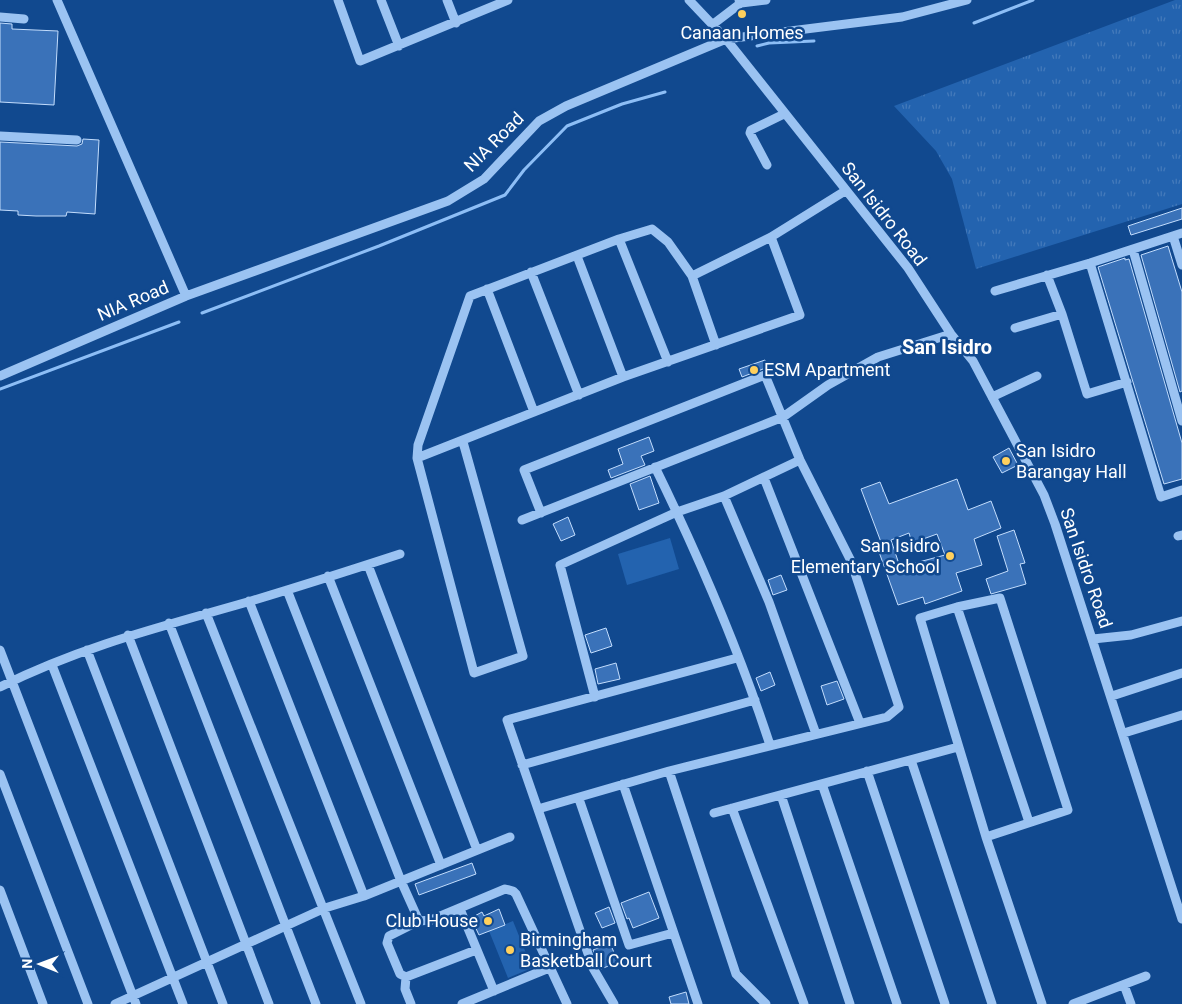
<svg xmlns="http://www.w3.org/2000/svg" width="1182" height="1004" font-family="Roboto,sans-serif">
<defs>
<pattern id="grass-tufts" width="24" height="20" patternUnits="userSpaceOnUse" patternTransform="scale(1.25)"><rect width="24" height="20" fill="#2363af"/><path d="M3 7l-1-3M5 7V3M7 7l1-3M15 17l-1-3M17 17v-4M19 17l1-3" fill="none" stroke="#447abb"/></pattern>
</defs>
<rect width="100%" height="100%" fill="#11498f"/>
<path fill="url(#grass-tufts)" d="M1175,0H1182V204L976,269L952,179L936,151L894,106Z"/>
<path fill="#2363af" d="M670,538L679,569L627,585L618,554Z
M513,921L532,968L508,978L489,931Z"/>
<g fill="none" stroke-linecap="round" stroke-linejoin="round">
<path stroke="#8dbef6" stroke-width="3" d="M974,23L1033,0
M757,46L769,43L814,41
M202,313L379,246L505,195L524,170L567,126L622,104L665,92
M0,389L179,322"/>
</g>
<path fill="#3a72b9" stroke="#c3ddfd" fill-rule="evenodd" d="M0,23L12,24V29L58,31L54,105L0,102Z
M83,139L99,140L95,214L67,212L66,216H36L18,215V211L0,210V142L77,146L82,144Z
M1182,208V219L1131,235L1128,226Z
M1168,246L1182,292V391L1180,392L1141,255Z
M1125,258V260L1129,259L1182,443V479L1164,484L1098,267Z
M765,360L768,370L763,369L742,377L739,369Z
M649,437L654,451L641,456L645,465L611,478L608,470L623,464L618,449Z
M1009,448L1018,465L1002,473L993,457Z
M650,476L659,503L639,510L630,484Z
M957,479L968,510L991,501L1001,528L974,539L982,565L956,573L962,591L925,604L923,597L898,605L879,552L884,550L861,489L880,482L889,504ZM909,533L912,543L937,534L945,555L900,567L891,540Z
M568,517L575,535L561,541L553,524Z
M1014,530L1025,563L1020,564L1026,584L991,594L986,579L1008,571L997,536Z
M781,575L787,590L773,595L768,580Z
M606,628L612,646L591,653L585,635Z
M616,663L620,679L598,684L595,669Z
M770,672L775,685L761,691L756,678Z
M837,681L844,699L827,705L821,686Z
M472,863L476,874L419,895L415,884Z
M649,892L659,918L633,928L629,918L627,919L621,903Z
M609,907L615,923L602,928L595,913Z
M499,909L505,925L479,935L471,918L482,912L484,916Z
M610,943L618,962L601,969L593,950Z
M686,992L689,1004H671L669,997Z"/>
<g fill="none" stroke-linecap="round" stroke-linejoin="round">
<path stroke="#9bc3f2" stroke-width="9" d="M57,0L186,296
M338,0L360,61L508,0
M381,0L399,46
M447,0L456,23
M689,0L726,39L908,268L951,334L973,361L1044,495L1055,524L1182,919
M741,3L766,0
M0,17L24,19
M712,25L741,3L739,0
M0,136L77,140
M767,165L750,133L751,130L784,114
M1173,236L1182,265
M619,239L668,362
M1133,250L1182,421
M577,256L623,377
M1090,263L1161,497L1182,490
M531,272L579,395
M1047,275L1062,314L1087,394L1127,382
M692,276L716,345
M487,289L534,412
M995,291L1090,263L1182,233
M1015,328L1062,314
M0,376L186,296L448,201L484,179L539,121L566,106L726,39L902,17L967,0
M992,397L1037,376
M463,442L523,656L474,673L417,458L418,445L470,296L619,239L652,229L668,242L692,276L771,237L845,191
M417,458L623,377L800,315L771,237
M655,467C699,557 739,650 770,745
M764,478L860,723
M724,496L769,602L816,734
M522,520L783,417L828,385L878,357L951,334
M1178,536L1182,535
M368,565L477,850
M328,576L441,865
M287,590L401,881L419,921
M249,601L364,896
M957,607L1029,822
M206,613L361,1004
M169,623L316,1004
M128,635L269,1004
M1093,639L1131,635L1182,621
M0,650L136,1004
M87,650L223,1004
M52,665L183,1004
M0,687C82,646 164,626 251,601C301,586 351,570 400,554
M1112,696L1182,673
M595,697L560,565L677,512L724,496L800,460
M1124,733L1182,715
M911,760L992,1004
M522,765L755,700
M669,771L736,974L766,1004
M867,771L945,1004
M0,774L88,1004
M623,784L698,1004
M822,784L897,1004
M781,795L850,1004
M579,799L629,945L673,933
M732,808L804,1004
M538,809L669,771L887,717L899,707L851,561L800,460L765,375L524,470L541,513
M714,813L958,747
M986,837L1068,810L1000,598L957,607L920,618L986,837L1042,1004
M0,890L43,1004
M460,909L494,991
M406,977L476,950
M1124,985L1131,1004
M115,1004L325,908L364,896L510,837
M411,1004L405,989L406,977L400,974L387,943L389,936L419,921L431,920L505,889L513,891L516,894L567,1004
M462,1004L549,968
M614,1004L593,968L507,720L737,658
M1073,1004L1146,976"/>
</g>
<g fill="#ffd05d" stroke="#11498f" stroke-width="2">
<circle cx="742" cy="14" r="5"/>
<circle cx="754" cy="370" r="5"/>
<circle cx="1006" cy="461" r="5"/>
<circle cx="950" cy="556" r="5"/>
<circle cx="488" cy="921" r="5"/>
<circle cx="510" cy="950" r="5"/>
</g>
<g text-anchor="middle" stroke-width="5" stroke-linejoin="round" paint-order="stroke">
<g font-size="18" fill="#fff" stroke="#11498f" text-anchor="start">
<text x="742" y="39" text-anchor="middle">Canaan Homes</text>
<text x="764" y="376">ESM Apartment</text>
<text x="1016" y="457">San Isidro<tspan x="1016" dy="21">Barangay Hall</tspan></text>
<text x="940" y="552" text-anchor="end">San Isidro<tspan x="940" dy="21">Elementary School</tspan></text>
<text x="478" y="927" text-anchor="end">Club House</text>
<text x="520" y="946">Birmingham<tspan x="520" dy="21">Basketball Court</tspan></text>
</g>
<g font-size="18" fill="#fff" stroke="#11498f">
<text transform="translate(494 142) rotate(-45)" y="6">NIA Road</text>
<text transform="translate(884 214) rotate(52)" y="6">San Isidro Road</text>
<text transform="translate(133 301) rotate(-23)" y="6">NIA Road</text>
<text transform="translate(1086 568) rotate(71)" y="6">San Isidro Road</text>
</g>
<g font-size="20" font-weight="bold" fill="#fff" stroke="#11498f">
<text x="947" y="354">San Isidro</text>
</g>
</g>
<g transform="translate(40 964) rotate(271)" stroke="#11498f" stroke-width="4" paint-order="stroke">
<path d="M0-4L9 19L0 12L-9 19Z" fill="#ffffff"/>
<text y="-8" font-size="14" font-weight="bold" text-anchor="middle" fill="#ffffff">N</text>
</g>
</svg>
